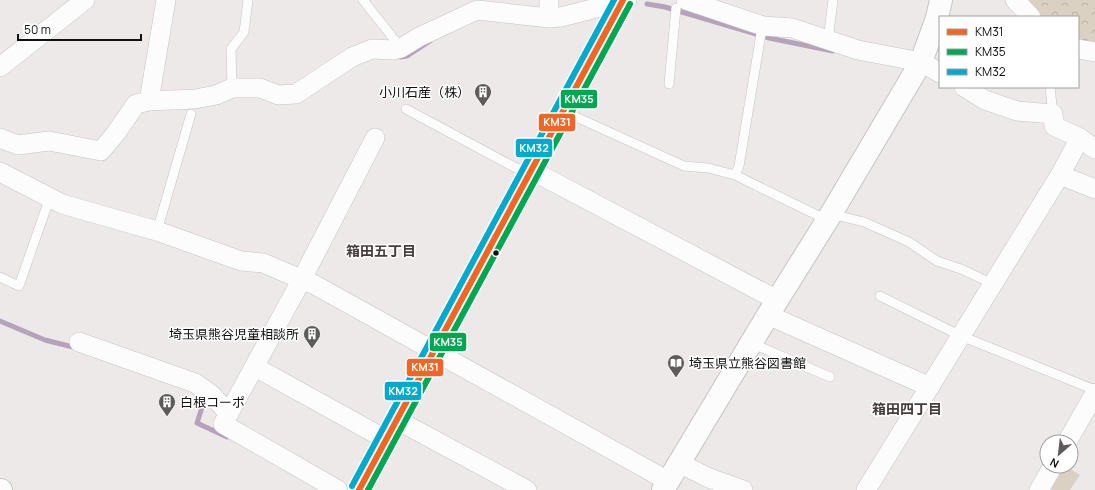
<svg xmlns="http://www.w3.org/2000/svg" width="1095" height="490" font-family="Manrope,'Noto Sans JP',sans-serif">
<defs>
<pattern id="park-crowns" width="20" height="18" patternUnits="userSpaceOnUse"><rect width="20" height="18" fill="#dad1c2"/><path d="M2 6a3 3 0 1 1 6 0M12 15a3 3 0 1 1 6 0" fill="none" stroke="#bab2a6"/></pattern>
</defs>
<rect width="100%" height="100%" fill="#eee9e9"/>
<path fill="#dad1c2" d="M1061,466H1066L1080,475L1070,490H1053L1048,487Z"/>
<path fill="url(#park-crowns)" d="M1023,0H1095V47L1078,44V17H1039Z"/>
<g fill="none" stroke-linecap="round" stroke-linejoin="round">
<path stroke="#b5a3bb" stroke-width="5" d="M647,4L665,7L769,38L833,51
M400,57L407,56L430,41
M0,321L45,340L77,348
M206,395L197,423L227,437"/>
<defs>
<path id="lane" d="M363,0L401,48
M828,40L833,0
M669,84L676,8
M1050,87L1053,114
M232,88L231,49L244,32L248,0
M406,109L516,168L531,170
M564,110L576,117L684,166L708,168L735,175L827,220
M735,175L739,166L762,28
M831,214L864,222L909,242L937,261L961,269L993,284
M157,231L191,114
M0,277L19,286L50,197
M880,296L961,336L1095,390
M751,343L830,377"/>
<path id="street" d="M549,0V18
M686,0L763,26L792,28L858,50L921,62L940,73
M1015,0L1031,17
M1078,49L1095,52
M0,67L85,0
M964,87L985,100L1017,111L1053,114L1054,126L1080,138L1095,149
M149,101L166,0
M0,138L18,145L49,141L101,151L116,133L136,104L149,101L195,99L216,95L232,88H260L278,95L296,94L352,57L372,49L393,50L401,48L419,37L477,10L549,18L561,17L627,0
M531,170L777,300
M0,172L62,204L157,231L241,261L263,263L315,285L668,481
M1060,175L1095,189
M768,315L930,387
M79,342L195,383L212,395L229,414
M255,367L387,440
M397,420L527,490
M1067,442L1095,393
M679,463L709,478L743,490
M338,490L223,424L302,279L375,138
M866,490L1060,175L1080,138
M1039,490L1053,466"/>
<path id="secondary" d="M0,490H1
M359,490L623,0
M663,490L768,315L831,214L921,62L937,18L941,0"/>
</defs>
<use href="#lane" stroke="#c7c3c3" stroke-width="10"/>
<use href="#street" stroke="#c7c3c3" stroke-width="20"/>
<use href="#secondary" stroke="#c7c3c3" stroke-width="24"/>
<use href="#lane" stroke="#fcfcfc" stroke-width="9"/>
<use href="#street" stroke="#fcfcfc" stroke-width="19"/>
<use href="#secondary" stroke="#fcfcfc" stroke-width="22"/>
<defs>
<path id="bus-1" d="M359,490L623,0"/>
<path id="bus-2" d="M368,490L630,4"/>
<path id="bus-3" d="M352,486L614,0"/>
</defs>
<use href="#bus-1" stroke="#fff" stroke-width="9"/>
<use href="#bus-2" stroke="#fff" stroke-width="9"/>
<use href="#bus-3" stroke="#fff" stroke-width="9"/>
<use href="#bus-1" stroke="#f26522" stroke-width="6"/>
<use href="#bus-2" stroke="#00a651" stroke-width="6"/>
<use href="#bus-3" stroke="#00a9ce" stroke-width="6"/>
</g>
<defs>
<symbol id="building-pin" viewBox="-11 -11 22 30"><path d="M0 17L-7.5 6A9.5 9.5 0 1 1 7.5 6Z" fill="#5f5b5b" stroke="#fff"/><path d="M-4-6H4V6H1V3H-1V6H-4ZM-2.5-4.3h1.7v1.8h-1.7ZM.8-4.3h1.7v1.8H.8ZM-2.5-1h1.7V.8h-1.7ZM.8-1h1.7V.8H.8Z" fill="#fff"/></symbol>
<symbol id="library-pin" viewBox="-11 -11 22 30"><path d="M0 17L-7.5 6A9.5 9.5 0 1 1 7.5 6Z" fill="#5f5b5b" stroke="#fff"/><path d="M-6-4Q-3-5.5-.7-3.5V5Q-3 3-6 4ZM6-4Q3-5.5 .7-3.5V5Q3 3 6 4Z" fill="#fff"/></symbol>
</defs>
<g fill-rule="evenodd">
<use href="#building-pin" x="473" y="82" width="20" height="27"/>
<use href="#building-pin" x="302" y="324" width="20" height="27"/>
<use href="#library-pin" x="666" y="353" width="20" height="27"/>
<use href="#building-pin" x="157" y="392" width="20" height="27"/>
</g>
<circle fill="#120f0f" stroke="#fff" stroke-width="1.5" cx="496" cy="253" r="3.5"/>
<g text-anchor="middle" stroke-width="3" stroke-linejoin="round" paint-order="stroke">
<g font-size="13" fill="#120f0f" stroke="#fff" text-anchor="end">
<text x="470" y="97">小川石産（株）</text>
<text x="299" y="339">埼玉県熊谷児童相談所</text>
<text x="689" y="368" text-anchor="start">埼玉県立熊谷図書館</text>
<text x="180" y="407" text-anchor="start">白根コーポ</text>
</g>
<g font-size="14" font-weight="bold" fill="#453c3c" stroke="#fff">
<text x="381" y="256">箱田五丁目</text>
<text x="907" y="414">箱田四丁目</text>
</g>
</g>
<g stroke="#fff" stroke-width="1.5">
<rect x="560" y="89" width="38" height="20" rx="4" fill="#00a651"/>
<rect x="538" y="113" width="38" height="19" rx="4" fill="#f26522"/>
<rect x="515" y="138" width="38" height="20" rx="4" fill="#00a9ce"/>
<rect x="429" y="332" width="38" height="20" rx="4" fill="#00a651"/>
<rect x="406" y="358" width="38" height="19" rx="4" fill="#f26522"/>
<rect x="384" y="381" width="38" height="20" rx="4" fill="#00a9ce"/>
</g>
<g font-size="11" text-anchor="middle" font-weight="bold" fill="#fff">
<text x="579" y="103">KM35</text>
<text x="557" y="126">KM31</text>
<text x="534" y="152">KM32</text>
<text x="448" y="346">KM35</text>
<text x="425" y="371">KM31</text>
<text x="403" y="395">KM32</text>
</g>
<rect x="939" y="16" width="140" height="72" fill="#ffffff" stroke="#a09f9f"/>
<rect x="947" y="29" width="20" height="6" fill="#f26522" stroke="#a09f9f"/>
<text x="975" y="36" font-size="12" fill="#120f0f">KM31</text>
<rect x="947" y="49" width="20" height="6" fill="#00a651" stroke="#a09f9f"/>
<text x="975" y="56" font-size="12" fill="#120f0f">KM35</text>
<rect x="947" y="69" width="20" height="6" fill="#00a9ce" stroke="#a09f9f"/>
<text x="975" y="76" font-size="12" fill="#120f0f">KM32</text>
<g transform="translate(1059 454) rotate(208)"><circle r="19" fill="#ffffff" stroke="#a09f9f"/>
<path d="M0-3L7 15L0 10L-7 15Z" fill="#5f5b5b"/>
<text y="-6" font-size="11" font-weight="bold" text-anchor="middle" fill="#120f0f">N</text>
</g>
<path d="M18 34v6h123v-6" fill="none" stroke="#120f0f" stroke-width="2"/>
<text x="24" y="34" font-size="12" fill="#120f0f" stroke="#ffffff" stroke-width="3" paint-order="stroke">50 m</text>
</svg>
